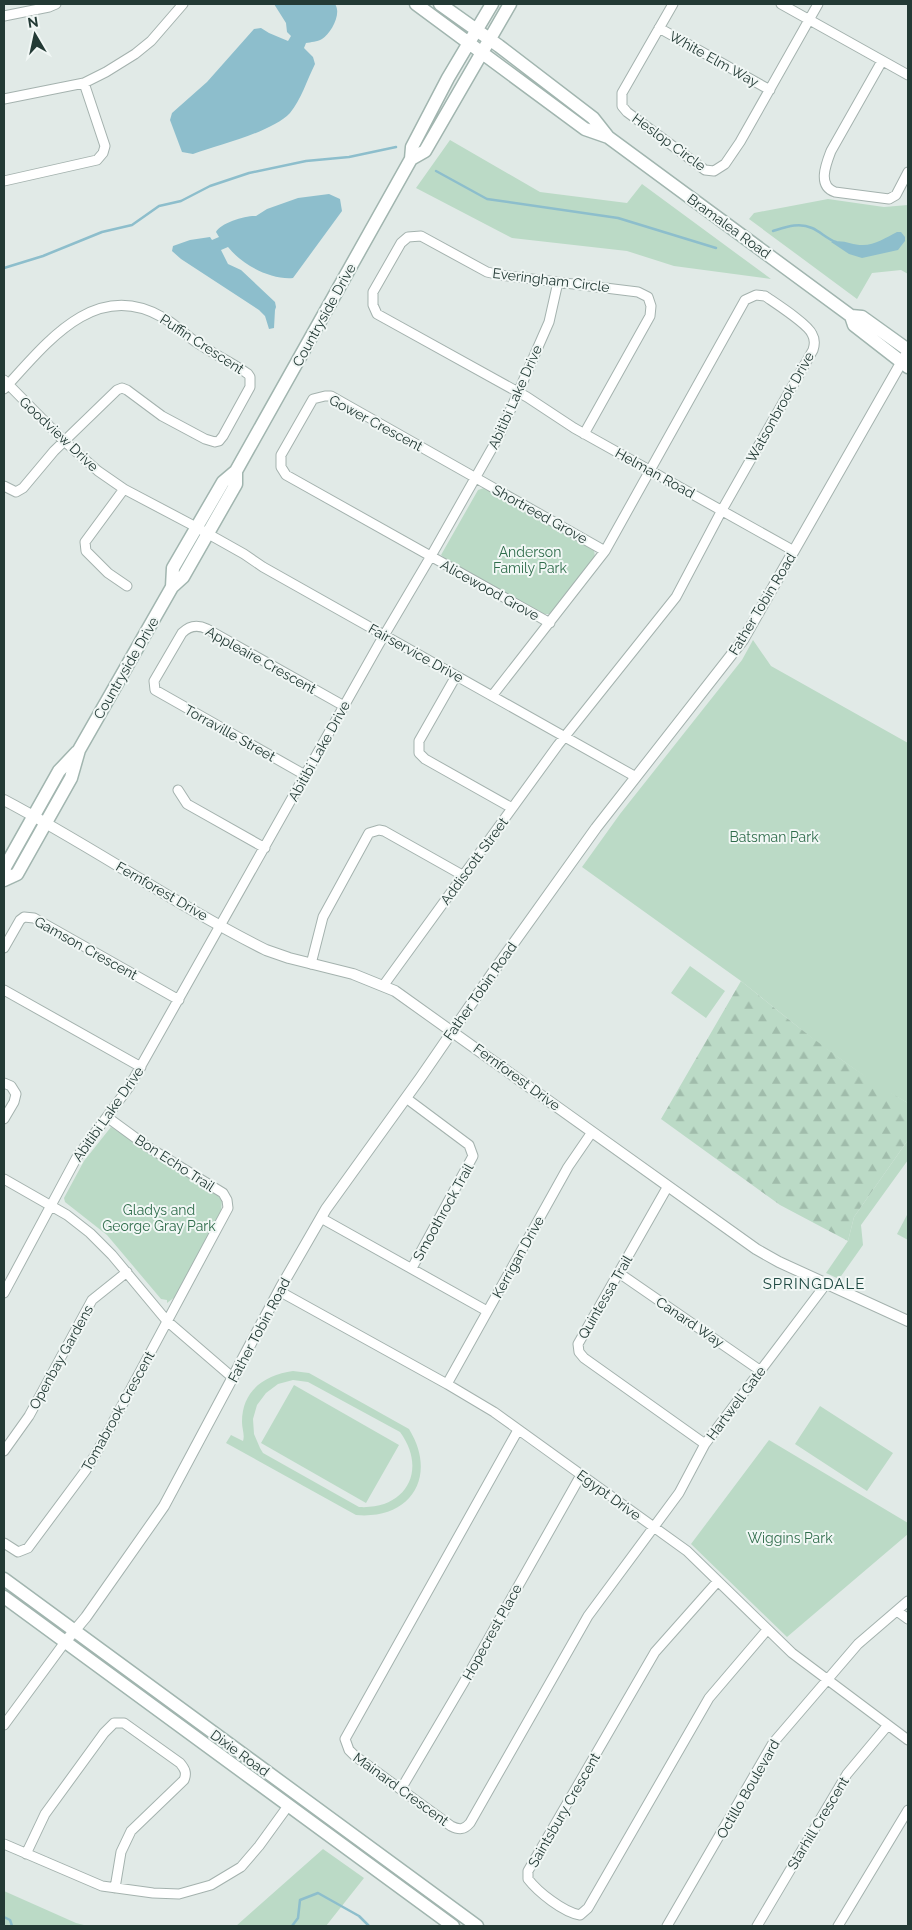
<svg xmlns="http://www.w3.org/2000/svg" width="912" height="1930" font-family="Raleway,sans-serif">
<defs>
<pattern id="forest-firs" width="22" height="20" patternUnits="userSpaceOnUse" patternTransform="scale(1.25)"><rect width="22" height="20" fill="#bbdac6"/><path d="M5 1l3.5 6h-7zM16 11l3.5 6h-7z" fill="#a0bcab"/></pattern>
</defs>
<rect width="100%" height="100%" fill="#e1eae7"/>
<path fill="#bbdac6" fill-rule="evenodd" d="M450,140L540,192L627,203L642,184L771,279L674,266L627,251L512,238L416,188Z
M828,199L884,207L908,205V274L901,270L872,273L857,299L749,219L754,213Z
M484,488L594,550L595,557L550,614H542L447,560L441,555L478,490Z
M753,640L771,666L908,743V1103L881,1088L818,1043L741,981L582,867L620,814L742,660Z
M690,966L725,991L706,1018L671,993Z
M111,1127L218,1196L222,1200L221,1211L175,1297L167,1303V1300L161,1299L107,1235L65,1202L64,1198L84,1161Z
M908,1140V1160L861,1225L863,1245L839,1279L826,1273L848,1241L854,1217Z
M908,1213V1240L897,1234Z
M293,1371L309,1373L409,1429C438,1476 411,1520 356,1515L226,1443L231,1435L243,1441C245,1435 242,1429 242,1422C242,1390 265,1375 293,1371ZM293,1380L308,1382L400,1432C428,1470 406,1510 359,1507L263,1453L260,1448L254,1434L253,1419L257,1405L266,1393L278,1384Z
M294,1385L399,1445L366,1503L261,1443Z
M820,1406L893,1453L867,1491L795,1444Z
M769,1440L908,1523V1534L787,1637L691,1544Z
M323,1849L364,1878L326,1926H236Z
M4,1891L76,1923L88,1926H4Z"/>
<path fill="url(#forest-firs)" d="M741,981C795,1025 848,1068 908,1103V1140L854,1217L848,1241L780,1205L661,1119Z"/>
<path fill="#8dbecc" d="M274,4H335C342,14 331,33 322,39C317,42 311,42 306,43L304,48L313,57L315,64C307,80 301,100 290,113C272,132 219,145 193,154L182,152L170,120L172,113L207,82L254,29L261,28L269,33L288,41L291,36L287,32L286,23Z
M329,194L340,199L342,211L293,278C271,280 242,265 228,247L221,250L228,264L241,270L275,302L276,307L275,310L274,328L269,329L265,316L259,310L181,259L172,251L173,246L190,240L210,237L212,240L219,237L216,232C220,223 247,215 256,216L267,209L298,198Z
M897,232H901L905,237V241L898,250L862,258L849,254L831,242C844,239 851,245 863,245C875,245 887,237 897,232Z"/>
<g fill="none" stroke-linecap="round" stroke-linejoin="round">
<path stroke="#8dbecc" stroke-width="2.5" d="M436,171L487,199L618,218L716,248
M773,231C786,227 799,222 812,228C821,232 827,239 836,242
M4,268L43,256L102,232L132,225L159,206L181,201L210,186L249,173L306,161L349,157L396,147
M4,1917L10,1920L12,1926
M292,1926L298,1918L300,1900L318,1893L359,1916L369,1926"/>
<defs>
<path id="minor" d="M673,4L622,93V106L627,112L705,170L714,171L725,164L740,142L818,4
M781,4L908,75
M4,16L49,7L56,4
M659,28L770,90
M882,61L831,151C826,164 817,186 835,192L889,199L896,195L908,172
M4,99L84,83L106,72L135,54L151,41L183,4
M4,181L97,160L103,153L105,146L84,83
M4,380L64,441L98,471L124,489L196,527L244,554L263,567L636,777
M4,389C45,345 94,278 162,317C176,324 186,336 199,344C215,355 233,363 248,374L250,377V387L223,436L219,441L215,442L205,439L162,416L127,390L122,388L117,390L54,451L23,488L16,492L4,486
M584,434L650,316L651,306L648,297L638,292L500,275L487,272L421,236L408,237L401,243L373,292V305L377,314L527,397L574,428L794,551
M124,489L85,542L86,551L108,573L127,586
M550,623L286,475L281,467V455L313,399L325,396H331L605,551
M456,676L419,741V753L425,759L512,808
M305,775L155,690L154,681L182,633C189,626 197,624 207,629L344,706
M178,790L187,804L265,848
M4,948L20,920L24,917L34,918L179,1000
M311,964L323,917L369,833L379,830L384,831L464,876
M383,986L558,745L676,597L722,510L813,350C815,344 815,339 812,334C808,324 775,303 765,296L756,295L745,300L605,551L492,696
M4,990L141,1067
M4,1083L11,1086L16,1094L14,1102L4,1119
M406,1098L469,1145L473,1156L412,1268
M4,1179L67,1215L90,1233L112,1255L167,1321L232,1377
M668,1186L578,1344L579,1352L584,1358L705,1444
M321,1218L487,1311
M619,1273L761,1371
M279,1291L447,1384L494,1412L687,1551L792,1653L908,1740
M4,1293L77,1157L129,1087L379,644L431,556L499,436L549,322L558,282
M447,1384L568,1167L592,1132
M518,1430L345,1739L349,1750L355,1756L451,1826C459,1830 464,1830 470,1823L588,1616L679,1493L705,1444L826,1284
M4,1451L29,1416L92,1300L127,1272
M4,1543L18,1552L28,1548L86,1470L98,1450L228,1208L227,1200L223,1193L148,1147L107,1117
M718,1581L655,1652L528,1871V1879C538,1892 563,1912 580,1915L588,1908L709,1698L767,1630
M897,1611L908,1619
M4,1725L65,1642
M401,1789L464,1682L581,1475
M4,1844L102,1886L153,1893L179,1894L211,1885L241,1867L259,1846L288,1806
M26,1854L45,1814L104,1733L114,1723H124L180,1763C185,1769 187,1773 184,1780L131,1831L121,1852L115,1888
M667,1926L773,1743L858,1644L908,1601
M757,1926L847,1774L888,1725
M838,1926L908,1810"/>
<path id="tertiary" d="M4,800C93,847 176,905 266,950L289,958L353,974L395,991L756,1249L779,1262L908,1321
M65,1642L86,1617L164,1506L281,1287L326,1209L421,1077L498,965L596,828L743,640L905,356"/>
<path id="secondary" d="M416,4L585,129L608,137
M440,4L499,46L593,118L608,137L851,316L862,317L908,350
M411,159L425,151L510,4
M851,316L854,325L908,367
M172,587L173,568L223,482L236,471L411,159L412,147L448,78L492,4
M4,880L17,874L71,778L79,750L172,587L183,577L236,484V471
M4,880L5,867L59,771L77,752
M4,1579L477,1926
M4,1597L453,1926"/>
</defs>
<use href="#minor" stroke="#a4b2ae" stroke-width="11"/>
<use href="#tertiary" stroke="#a4b2ae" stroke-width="12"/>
<use href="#secondary" stroke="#a1b5af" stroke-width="15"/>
<use href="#minor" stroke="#fff" stroke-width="9"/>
<use href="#tertiary" stroke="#fff" stroke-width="10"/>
<use href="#secondary" stroke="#fff" stroke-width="12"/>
</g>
<g text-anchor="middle" stroke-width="4" stroke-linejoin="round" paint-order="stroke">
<g font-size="14" fill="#233a35" stroke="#f1f7f5">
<text transform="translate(714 59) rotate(29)" y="5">White Elm Way</text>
<text transform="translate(669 142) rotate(36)" y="5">Heslop Circle</text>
<text transform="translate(729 226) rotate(36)" y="5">Bramalea Road</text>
<text transform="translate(551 280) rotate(7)" y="5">Everingham Circle</text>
<text transform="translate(324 315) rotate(-61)" y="5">Countryside Drive</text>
<text transform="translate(202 344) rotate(33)" y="5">Puffin Crescent</text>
<text transform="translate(515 397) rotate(-66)" y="5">Abitibi Lake Drive</text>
<text transform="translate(780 407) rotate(-61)" y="5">Watsonbrook Drive</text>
<text transform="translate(376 423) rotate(28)" y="5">Gower Crescent</text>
<text transform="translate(59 434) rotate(43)" y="5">Goodview Drive</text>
<text transform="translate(655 473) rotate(29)" y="5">Helman Road</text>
<text transform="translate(540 514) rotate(29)" y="5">Shortreed Grove</text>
<text transform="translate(490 590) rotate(29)" y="5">Alicewood Grove</text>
<text transform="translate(762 604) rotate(-59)" y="5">Father Tobin Road</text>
<text transform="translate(416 653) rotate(29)" y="5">Fairservice Drive</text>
<text transform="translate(261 660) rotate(29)" y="5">Appleaire Crescent</text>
<text transform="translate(126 668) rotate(-60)" y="5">Countryside Drive</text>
<text transform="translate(230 733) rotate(29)" y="5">Torraville Street</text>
<text transform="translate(319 751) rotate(-61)" y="5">Abitibi Lake Drive</text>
<text transform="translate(474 861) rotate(-54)" y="5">Addiscott Street</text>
<text transform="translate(162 891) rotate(30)" y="5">Fernforest Drive</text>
<text transform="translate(86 948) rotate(29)" y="5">Gamson Crescent</text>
<text transform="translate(480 991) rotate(-55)" y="5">Father Tobin Road</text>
<text transform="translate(517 1077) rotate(36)" y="5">Fernforest Drive</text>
<text transform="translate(108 1114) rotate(-55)" y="5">Abitibi Lake Drive</text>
<text transform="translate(175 1163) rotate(33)" y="5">Bon Echo Trail</text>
<text transform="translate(443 1212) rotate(-61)" y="5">Smoothrock Trail</text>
<text transform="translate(518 1257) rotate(-61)" y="5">Kerrigan Drive</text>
<text transform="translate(605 1297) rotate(-60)" y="5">Quintessa Trail</text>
<text transform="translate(690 1322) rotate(34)" y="5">Canard Way</text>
<text transform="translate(259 1330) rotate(-62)" y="5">Father Tobin Road</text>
<text transform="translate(61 1357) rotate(-61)" y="5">Openbay Gardens</text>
<text transform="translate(736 1403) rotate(-53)" y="5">Hartwell Gate</text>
<text transform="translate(118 1411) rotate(-61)" y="5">Tomabrook Crescent</text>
<text transform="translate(609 1495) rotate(36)" y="5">Egypt Drive</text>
<text transform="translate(492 1632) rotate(-61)" y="5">Hopecrest Place</text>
<text transform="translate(240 1753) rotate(36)" y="5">Dixie Road</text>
<text transform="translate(401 1789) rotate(36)" y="5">Mainard Crescent</text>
<text transform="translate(748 1789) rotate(-60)" y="5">Octillo Boulevard</text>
<text transform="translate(564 1810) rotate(-60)" y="5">Saintsbury Crescent</text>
<text transform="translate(818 1823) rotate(-59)" y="5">Starhill Crescent</text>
</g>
<g font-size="14" fill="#306d4c" stroke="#f1f7f5">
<text x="530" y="557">Anderson<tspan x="530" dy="16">Family Park</tspan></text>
<text x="774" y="842">Batsman Park</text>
<text x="159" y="1215">Gladys and<tspan x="159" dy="16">George Gray Park</tspan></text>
<text x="790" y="1543">Wiggins Park</text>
</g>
<g font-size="15" letter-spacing="1" fill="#204a43" stroke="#f1f7f5">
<text x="814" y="1289">SPRINGDALE</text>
</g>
</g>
<rect width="912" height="1930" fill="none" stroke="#233a35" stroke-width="10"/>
<g transform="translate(35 35) rotate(351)" stroke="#f1f7f5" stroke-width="4" paint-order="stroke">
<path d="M0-4L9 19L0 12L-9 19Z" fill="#233a35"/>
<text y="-8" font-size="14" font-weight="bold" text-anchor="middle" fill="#233a35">N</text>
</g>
</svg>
